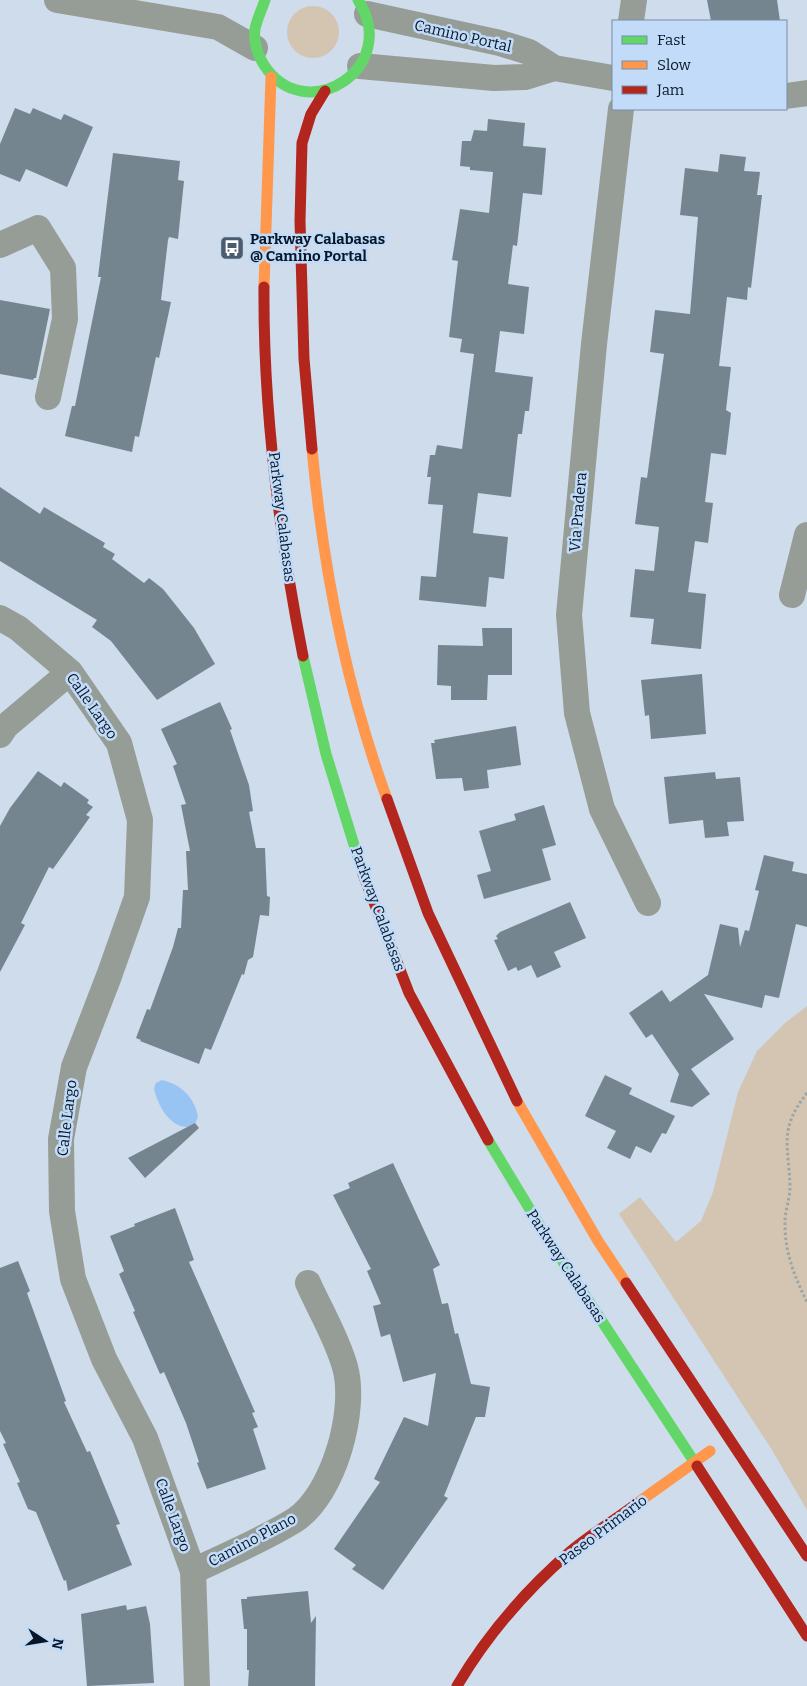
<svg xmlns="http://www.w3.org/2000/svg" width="807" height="1686" font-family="Bitter,serif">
<rect width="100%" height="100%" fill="#cedceb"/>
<path fill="#d4c5b2" d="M287 32a26 26 0 1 1 52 0a26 26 0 1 1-52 0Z
M807,1006V1510L772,1450L619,1214L640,1197L676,1242L701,1221L713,1192L738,1092L757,1051L785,1023Z"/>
<path fill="#98c4f4" d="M162,1080C182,1085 194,1097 198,1117L194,1126C172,1133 157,1105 154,1088L156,1083Z"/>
<path fill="#758590" d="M707,0H777L780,21H711Z
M15,108L30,114L33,108L61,120L64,114L93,127L67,187L26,169L20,182L0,174V144Z
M488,119L525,123L523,146L546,148L542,195L523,193L517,246L513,245L508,284L529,287L524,334L500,331L495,372L533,377L529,411H525L522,434H518L511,497L478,493L473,533L508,537L504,579L489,577L486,607L419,600L421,576L436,577L443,505L428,504L431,477H427L430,455H435L437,445L462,449L474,354L460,352L462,339L449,337L458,261L452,260L456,235L460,209L489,213L493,172L470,170V167L460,166L462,141H471L474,130L487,131Z
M113,153L180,161L178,180L184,181L178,239L169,237L168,240L161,300L171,302L159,358L156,357L139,437L135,436L132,452L65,436L72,406H75L101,277H98Z
M720,154L746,157L744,171L760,172L757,195H762L751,288L748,287L747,300L727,297L719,366L731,367L726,410L731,413L726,455L711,453L705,502L713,503L708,543L695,541L688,592L706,594L701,649L651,644L654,619L630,617L635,569L654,571L659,527L635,524L641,477L647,478L664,354L650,352L655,310L690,314L698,217L680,215L685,168L718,172Z
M0,300L50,309L36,378H34L33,380L0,374Z
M0,487L40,514L44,507L105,543L103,547L115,554L112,559L144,583L149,578L163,589L194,628L215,664L157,700L111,641L92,627L97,620L0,561Z
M482,628H512V675H488L487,700H451V686L437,685L438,645L483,646Z
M702,674L706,734L651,739L649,715L645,716L641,680Z
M220,702L232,729L230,730L249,785L253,811L249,812L256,848H265L267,896L270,897L269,916L260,915L253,957L248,960L244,975L242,974L211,1050L205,1048L199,1064L140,1041L141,1040L136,1038L147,1009L150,1010L173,947L178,928H181L183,890H188L186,851H190L181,805L186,804L173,766L177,764L161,729Z
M516,726L521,765L487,770L489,788L464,791L462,778L436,779L431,743H435L434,740Z
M38,771L61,787L64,782L89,800L87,803L93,807L86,815L90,817L53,869L49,867L21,923L25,925L0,972V826L10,808Z
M715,772L716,779L740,777L744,821L727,822L729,836L705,838L703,820L669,824L664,777Z
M544,805L556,845L542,849L551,880L484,899L477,875L491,871L479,831L516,820L514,814Z
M764,855L794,862L792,871L807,874V927L796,924L779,998L765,995L762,1008L704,994L734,1039L691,1069L710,1094L692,1107L670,1102L679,1074L652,1034L646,1038L629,1013L662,990L670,1002L708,975L720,924L738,928L740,947L745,930L749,931L759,891L755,890Z
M570,902L586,938L554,952L561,967L537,978L531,965L518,971L516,967L508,971L494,940L498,939L496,936L500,932Z
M605,1075L632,1088L629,1094L675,1116L666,1134L662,1133L651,1153L636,1146L630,1159L607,1148L616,1131L585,1116Z
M195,1123L199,1128L145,1178L128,1158Z
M393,1163L440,1265L433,1269L442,1304L448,1303L455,1334L458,1333L471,1384L490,1387L485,1417H476L444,1496L448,1498L383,1590L352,1569L356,1565L334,1549L380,1482L374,1479L404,1417L428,1426L436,1373L403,1382L390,1334L381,1337L373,1306L381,1304L367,1271L371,1269L333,1195L350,1188L348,1183Z
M175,1208L194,1260L189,1262L255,1412L252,1413L258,1427L253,1429L266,1469L207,1489L197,1463L199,1462L186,1423L164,1372L160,1374L133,1312L135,1311L119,1274L124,1271L110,1236L135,1226L134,1224Z
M18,1261L30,1291L27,1293L66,1401L64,1402L87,1452L90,1451L120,1524L116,1525L132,1565L68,1591L66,1580L64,1581L36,1512L28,1509L17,1483L20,1482L3,1444L6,1443L0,1431V1268Z
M308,1591L311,1623L316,1616L315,1686H248L249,1670H247V1629H244L241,1599H247V1597Z
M126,1605L127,1610L146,1606L150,1624L154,1683L87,1686L81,1614Z"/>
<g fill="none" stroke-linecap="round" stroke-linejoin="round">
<path stroke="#9ba5a6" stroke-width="3" stroke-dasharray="2.5 2.5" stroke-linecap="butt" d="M807,1093C778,1130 789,1145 790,1187C790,1200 784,1213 785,1225C785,1253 795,1278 807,1302"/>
<path stroke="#969d96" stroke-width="26" d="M57,0L218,27L255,48
M367,14L500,43L529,52L554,68L613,78
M631,21L634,0
M360,66L494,78L525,77L554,68
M786,96L807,93
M621,109L594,344L569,615L577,713L602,809L648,903
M0,245L38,228L63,268L65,319L48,397
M792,595L807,535
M0,618L18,628L70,672L119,743L140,820L137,897L109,976L74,1067L61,1139L62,1211L73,1279L104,1359L145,1438L193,1571L197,1686
M0,735L6,726L70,672
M193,1571C227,1555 263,1540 295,1520C334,1494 357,1410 345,1367C337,1338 320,1310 308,1283"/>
<path stroke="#63d668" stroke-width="11" d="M265,0C262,9 257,19 255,29C253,41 258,56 264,65C306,129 402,67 358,0
M303,656L326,754L363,874
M488,1140L546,1236L697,1466"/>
<path stroke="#ff974d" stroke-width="11" d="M264,287L271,77
M312,449C323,567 346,687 387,799
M517,1101L598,1241L626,1283
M636,1504L710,1451"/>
<path stroke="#b3261e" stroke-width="11" d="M264,287C263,411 279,534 303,656
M312,449L304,359L300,221L302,143L311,114L325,91
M387,799L428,913L517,1101
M363,874L409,993L488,1140
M626,1283L807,1556
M697,1466L807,1636
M457,1686C487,1635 526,1590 571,1551C591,1534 615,1520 636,1504"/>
</g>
<defs>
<symbol id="bus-square" viewBox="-11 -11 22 22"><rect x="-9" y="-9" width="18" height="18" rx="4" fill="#4d5c6c" stroke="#c1dbf8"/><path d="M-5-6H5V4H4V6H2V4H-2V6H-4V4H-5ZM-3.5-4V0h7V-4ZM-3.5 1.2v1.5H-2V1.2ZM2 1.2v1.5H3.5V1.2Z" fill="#fff"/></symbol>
</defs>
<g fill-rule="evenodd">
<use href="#bus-square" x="218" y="234" width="28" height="28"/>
</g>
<g text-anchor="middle" stroke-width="5" stroke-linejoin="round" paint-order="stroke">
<g font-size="15" fill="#081728" stroke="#c1dbf8">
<text transform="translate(463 36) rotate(13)" y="5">Camino Portal</text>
<text transform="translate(578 512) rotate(-85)" y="5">Via Pradera</text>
<text transform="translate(282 517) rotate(83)" y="5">Parkway Calabasas</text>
<text transform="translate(92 706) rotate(55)" y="5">Calle Largo</text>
<text transform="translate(378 909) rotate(70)" y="5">Parkway Calabasas</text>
<text transform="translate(67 1118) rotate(-83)" y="5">Calle Largo</text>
<text transform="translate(566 1266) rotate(57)" y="5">Parkway Calabasas</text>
<text transform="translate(173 1515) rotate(70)" y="5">Calle Largo</text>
<text transform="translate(603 1530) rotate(-37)" y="5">Paseo Primario</text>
<text transform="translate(252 1540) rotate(-28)" y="5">Camino Plano</text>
</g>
<g font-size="15" font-weight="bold" fill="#081728" stroke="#c1dbf8" text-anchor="start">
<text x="250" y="244">Parkway Calabasas<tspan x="250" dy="17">@ Camino Portal</tspan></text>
</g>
</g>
<rect x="612" y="20" width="175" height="90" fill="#c1dbf8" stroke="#778da5"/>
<rect x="622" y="36" width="25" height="8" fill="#63d668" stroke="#778da5"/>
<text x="657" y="45" font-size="15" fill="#081728">Fast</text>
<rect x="622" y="61" width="25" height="8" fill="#ff974d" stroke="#778da5"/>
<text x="657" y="70" font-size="15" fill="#081728">Slow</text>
<rect x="622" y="86" width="25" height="8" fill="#b3261e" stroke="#778da5"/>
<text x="657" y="95" font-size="15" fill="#081728">Jam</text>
<g transform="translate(45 1641) rotate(102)" stroke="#c1dbf8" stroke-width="4" paint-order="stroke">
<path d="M0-4L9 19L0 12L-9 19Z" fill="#081728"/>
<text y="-8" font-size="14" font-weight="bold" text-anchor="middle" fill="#081728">N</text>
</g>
</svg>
